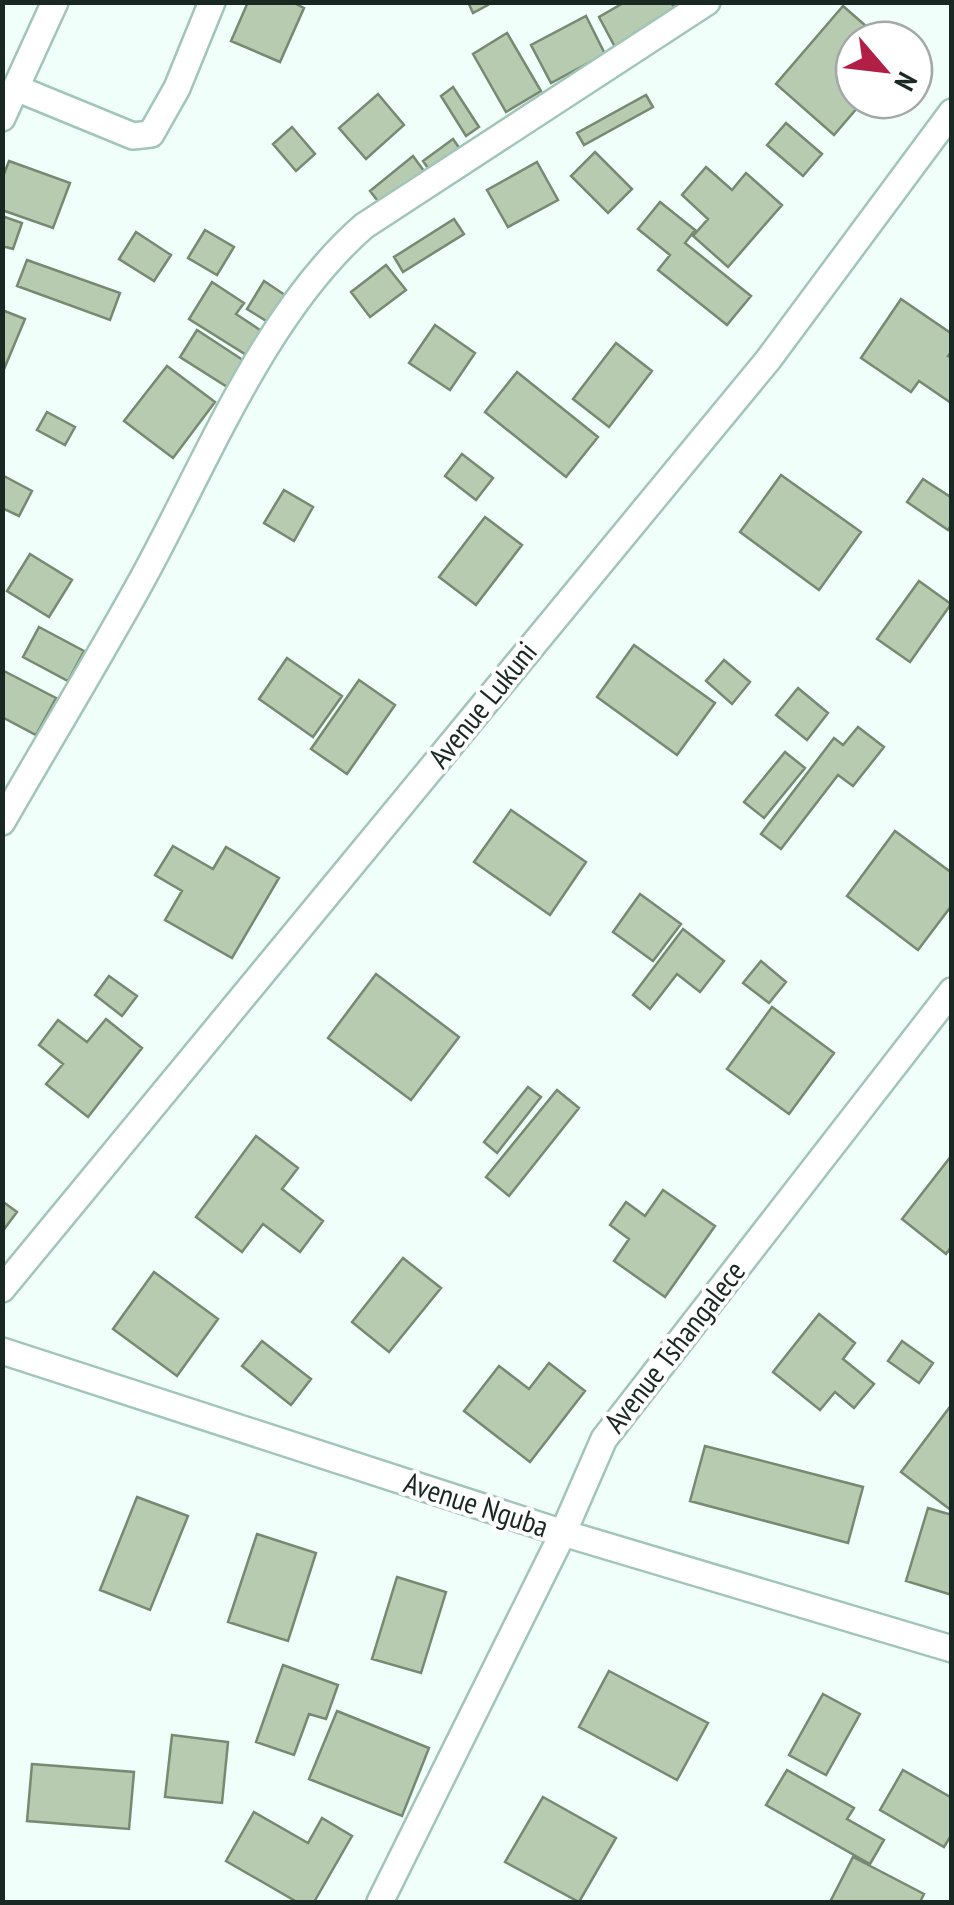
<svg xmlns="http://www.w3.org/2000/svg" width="954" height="1905" font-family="'PT Sans Narrow',sans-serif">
<rect width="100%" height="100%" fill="#f0fff9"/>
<path fill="#b6cbb0" stroke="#778a71" stroke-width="2.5" d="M248,2H292L304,8L280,62L231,41Z
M468,2H487L488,5L473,13Z
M625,2H671L677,12L615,47L599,17Z
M843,6L882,40H854V100H864L834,135L776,84Z
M586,16L605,54L551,83L531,45Z
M507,33L541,91L506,112L473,54Z
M453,87L479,127L466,136L441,96Z
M378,94L404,125L366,159L339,128Z
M646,95L653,107L584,145L577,133Z
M786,123L822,154L803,176L767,145Z
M292,127L315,154L296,171L273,144Z
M453,139L460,149L430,171L423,161Z
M595,152L632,189L608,213L571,176Z
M413,156L424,171L381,205L370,191Z
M9,161L70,183L53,228L2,210V179Z
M537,162L558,200L508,227L487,190Z
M706,167L732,190L746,173L782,205L728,267L693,236L708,219L682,195Z
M660,202L695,230L685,243L751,296L727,325L658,270L670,255L638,229Z
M2,216L22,223L13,249L2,246Z
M454,219L464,234L403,272L394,257Z
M205,230L234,247L217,275L188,258Z
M136,232L171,255L154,281L119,259Z
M27,260L120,293L110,320L17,286Z
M386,265L406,290L370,317L351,292Z
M264,281L288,297L271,324L247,309Z
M212,282L244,303L236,314L263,332L248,356L189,319Z
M901,299L952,334V351L948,356L952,358L951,403L919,381L911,392L861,358Z
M2,310L25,319L2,374Z
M435,325L475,353L450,390L409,363Z
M197,330L249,364L232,390L180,357Z
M616,343L652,371L609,427L573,399Z
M167,366L215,402L173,458L124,421Z
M517,372L598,437L566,477L485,412Z
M47,412L75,427L65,445L37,430Z
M462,454L493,478L476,500L445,476Z
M2,475L32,491L19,516L2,508Z
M781,475L861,532L819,590L740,532Z
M923,479L952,498V524L948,530L907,502Z
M284,490L313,507L294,541L264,523Z
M485,517L522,545L476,605L439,577Z
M30,554L72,580L49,617L7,591Z
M919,581L951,604L910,662L877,639Z
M39,627L84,651L68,681L23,657Z
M634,645L715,703L677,755L597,697Z
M287,658L342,696L313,737L259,699Z
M724,660L750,682L732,704L706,681Z
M2,670L56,698L36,735L2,717Z
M359,680L395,705L347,774L311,749Z
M798,688L828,713L807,740L776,715Z
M858,727L884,747L853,786L838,775L781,849L761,834L834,738L843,745Z
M785,752L805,768L764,818L744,802Z
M511,810L586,862L550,915L474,862Z
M895,831L952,873V905L918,950L847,896Z
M173,846L213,869L226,847L279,878L232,958L165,920L182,891L155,875Z
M640,894L681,924L653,961L613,932Z
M683,929L724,961L700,992L677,974L650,1009L633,995Z
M761,961L786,982L769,1003L743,983Z
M376,974L459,1037L411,1100L328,1038Z
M109,976L137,996L122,1016L95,995Z
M772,1007L834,1053L789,1114L727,1069Z
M106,1019L142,1048L88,1117L46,1084L63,1064L39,1045L58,1020L87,1042Z
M528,1087L541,1097L497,1153L484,1142Z
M557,1090L579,1108L509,1196L486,1177Z
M256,1136L298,1168L282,1189L323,1221L300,1252L263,1224L242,1252L196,1217Z
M952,1155V1246L946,1254L902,1219Z
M663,1190L715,1226L665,1297L614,1261L629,1239L610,1225L626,1202L645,1216Z
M2,1201L17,1212L2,1232Z
M403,1258L441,1288L389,1352L352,1322Z
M154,1272L218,1319L177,1376L113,1329Z
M819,1314L855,1343L843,1359L874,1384L854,1408L835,1392L820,1410L773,1372Z
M262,1341L311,1379L291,1405L242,1366Z
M902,1341L933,1363L919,1383L888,1361Z
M549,1363L585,1391L530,1462L464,1411L499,1366L529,1389Z
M949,1408L952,1410V1511L901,1472Z
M705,1446L863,1487L848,1543L690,1501Z
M137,1497L188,1516L150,1610L100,1590Z
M928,1508L952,1515V1595L906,1581Z
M257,1534L316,1553L288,1641L228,1622Z
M397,1577L446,1592L421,1673L372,1659Z
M283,1665L338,1685L326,1719L309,1714L294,1755L256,1742Z
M609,1671L708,1723L677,1780L579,1727Z
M823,1694L860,1714L826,1775L789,1755Z
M337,1711L429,1748L402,1816L309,1779Z
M172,1735L228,1742L222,1803L165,1797Z
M32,1764L134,1772L129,1829L27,1821Z
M787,1770L854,1808L847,1819L884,1840L870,1864L766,1805Z
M903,1770L952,1798V1834L944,1847L880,1810Z
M543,1797L616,1838L579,1902L505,1862Z
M254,1812L308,1843L322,1818L352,1836L314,1902H297L226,1861Z
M853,1857L924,1894L920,1902H830Z"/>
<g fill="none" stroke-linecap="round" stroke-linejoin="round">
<defs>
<path id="street" d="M16,88L133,136L151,134L177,88L212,2
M2,118L55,2
M2,822C49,740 98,660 143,578C206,463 265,312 364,226L707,2
M2,1289L768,360L952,112
M2,1351L563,1533L952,1649
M380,1902L563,1533L604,1439L952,991"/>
</defs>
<use href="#street" stroke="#a1c5b7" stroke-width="30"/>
<use href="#street" stroke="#fff" stroke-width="25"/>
</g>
<g text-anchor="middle" stroke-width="8" stroke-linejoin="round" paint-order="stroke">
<g font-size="30" fill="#1a2823" stroke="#fff">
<text transform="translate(483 705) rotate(-51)" y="10">Avenue Lukuni</text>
<text transform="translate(675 1347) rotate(-52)" y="10">Avenue Tshangalece</text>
<text transform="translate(476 1505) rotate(18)" y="10">Avenue Nguba</text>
</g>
</g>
<rect width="954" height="1905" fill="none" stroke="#1a2823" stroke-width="10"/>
<g transform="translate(884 70) rotate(118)"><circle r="48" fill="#ffffff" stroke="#a3a9a7" stroke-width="2.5"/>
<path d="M0-8L18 38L0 25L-18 38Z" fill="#b11f47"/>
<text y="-15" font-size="28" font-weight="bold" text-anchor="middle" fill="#1a2823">N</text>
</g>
</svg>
